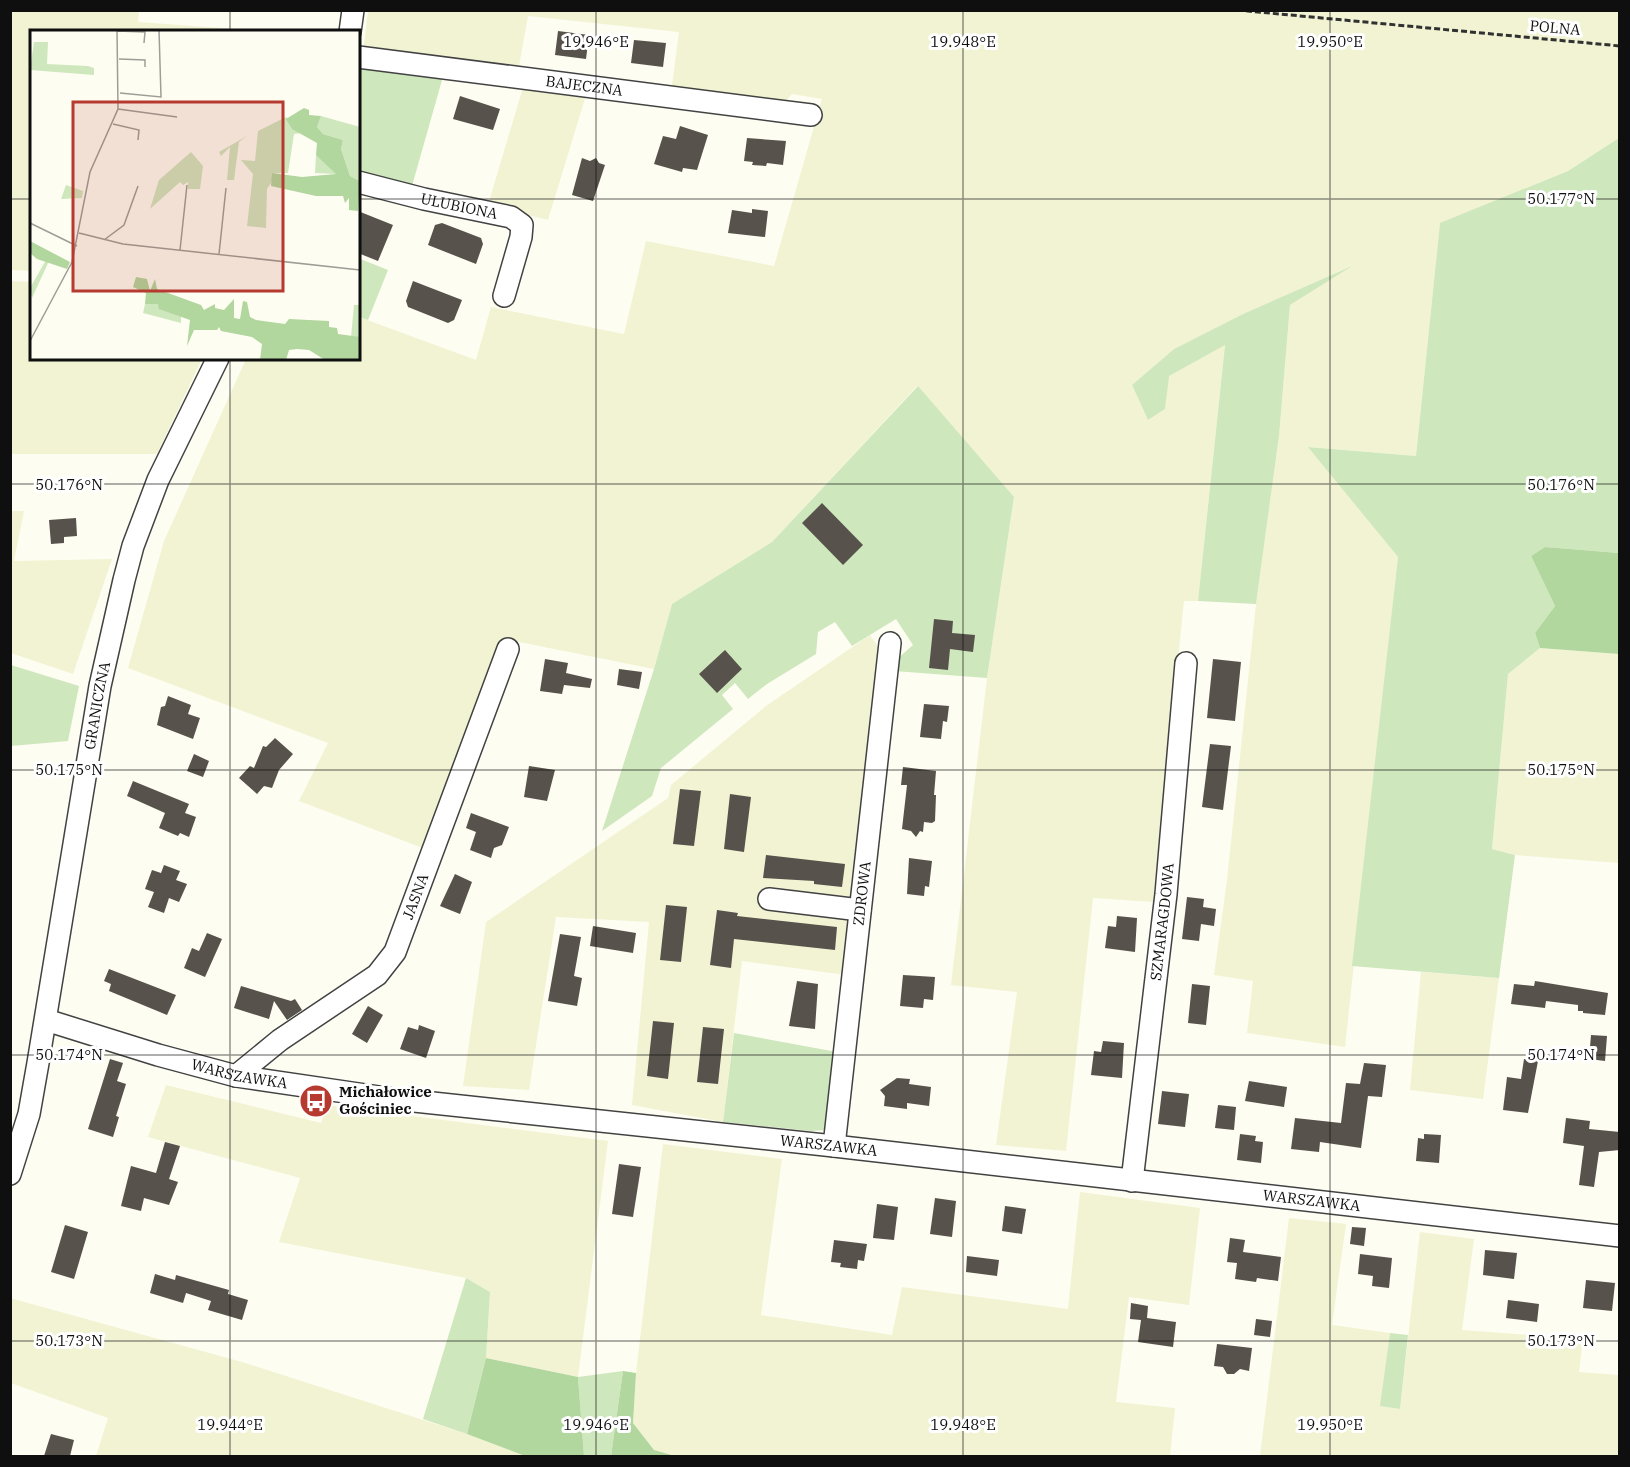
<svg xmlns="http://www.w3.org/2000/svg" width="1630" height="1467" font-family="'IBM Plex Serif',serif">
<rect width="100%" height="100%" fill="#fefdf2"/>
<path fill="#f2f3d3" d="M11,10L139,11L138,22L262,31L32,32L31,271L11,270Z
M368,11H1619V138L1568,171L1440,224L1416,456L1309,447L1398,557L1345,1047L1247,1033L1253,981L1214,975L1227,880L1256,604L1279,436L1290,305L1347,268L1243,314L1174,349L1132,385L1148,420L1165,409L1168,376L1225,344L1198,601H1184L1153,902L1093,898L1066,1151L996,1145L1017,992L951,985L987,678L1014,498L917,386L772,542L672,604L654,669L504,639L428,850L299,801L328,743L128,668L164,541L246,359L358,358L359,317L476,360L491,307L624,334L646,241L774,266L822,99L792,94L786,101L671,93L679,32L528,16L518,72L363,52Z
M524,84L587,92L548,220L488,205Z
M10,281L31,282L32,358L202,359L157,454H11Z
M11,511H24L14,561L112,559L73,674L11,653Z
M870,635L882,653L846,975L742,961L723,1122L632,1105L649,922L556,917L529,1090L463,1086L486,922L668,798L671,785L766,706Z
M1540,648L1619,654V863L1515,855L1492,849L1508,674Z
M1421,972L1499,978L1483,1099L1410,1090Z
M166,1085L321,1123L326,1105L608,1141L578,1377L486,1358L490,1292L466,1278L279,1242L300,1178L148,1137Z
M663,1144L782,1159L761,1315L892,1335L902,1287L1068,1309L1080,1192L1200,1208L1189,1305L1129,1297L1116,1402L1175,1408L1170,1456H675L654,1450L633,1423L636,1373Z
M1289,1218L1346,1224L1332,1325L1390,1333L1381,1406L1400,1409L1420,1232L1474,1239L1462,1330L1583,1339L1579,1372L1619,1375V1456H1260Z
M10,1298L242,1362L467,1434L525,1456H96L108,1418L11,1383Z"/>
<path fill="#cee7bd" d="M358,67L444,73L412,186L359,174Z
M1619,138V553L1545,547L1531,556L1555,606L1535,633L1540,648L1508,674L1492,849L1515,855L1499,978L1352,966L1398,557L1308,447L1416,456L1440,223L1568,171Z
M358,258L388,270L368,320L359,317Z
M1352,266L1290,305L1279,436L1256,604L1198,601L1225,345L1169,376L1165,409L1148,420L1132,385L1174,349L1243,314Z
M918,386L1014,497L987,678L894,671L896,660L913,645L896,619L852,646L835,622L818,632L816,654L767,684L748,699L735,683L722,695L733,709L661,768L652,796L602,831L654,669L672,604L772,542Z
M11,665L79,686L68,741L11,746Z
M734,1033L837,1052L825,1130L811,1131L723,1122Z
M466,1278L490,1292L486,1358L467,1434L423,1419Z
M1390,1333L1408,1335L1400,1409L1380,1406Z
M623,1371L611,1456H584L578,1377Z"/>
<path fill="#b1d69e" d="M1545,547L1619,553V654L1540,648L1535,633L1555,606L1531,556Z
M486,1358L578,1377L584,1456H525L467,1434Z
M623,1371L636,1373L633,1423L654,1450L675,1456H611Z"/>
<path fill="#57524c" d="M558,31L589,35L586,59L555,55Z
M634,40L666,43L663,67L631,63Z
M460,96L500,109L493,130L453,119Z
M680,126L708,135L697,170L683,168L682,172L654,164L663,136L676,139Z
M747,138L786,141L783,165L767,163L766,166L752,165L753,162L744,161Z
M582,158L590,161L596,158L599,163L605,165L593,201L572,195Z
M752,209L768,211L765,237L728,233L732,210L752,213Z
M358,211L393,225L378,261L358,253Z
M442,223L481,238L483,244L476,264L428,245L435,225Z
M413,281L462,300L454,320L448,323L408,307L406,301Z
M822,503L863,545L843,565L802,523Z
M76,518L77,536L64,537V543L51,544L49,520Z
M934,619L953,621L952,633L975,635L973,652L950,649L948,670L929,668Z
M725,650L742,669L717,693L699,674Z
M545,659L568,663L566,673L592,679L590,688L564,685L562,694L540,691Z
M1213,659L1241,662L1235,721L1207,718Z
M619,669L642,672L639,689L617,685Z
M168,696L191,705L188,714L200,718L193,739L157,725L161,707L165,706Z
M924,704L949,706L947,722L943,721L941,739L920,737Z
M275,738L293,754L279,770L272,788L264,786L257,794L239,778L250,766L254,768L263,746L266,747Z
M1210,744L1231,746L1223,810L1202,807Z
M194,754L209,761L203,777L187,771Z
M529,766L555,770L547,801L524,797Z
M903,767L936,771L934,795H936L935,821L932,823L924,822L923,832L920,831L916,837L911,831L902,829L907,785H901Z
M133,781L189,804L185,813L196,817L189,837L180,833L178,836L159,828L165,813L127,796Z
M680,789L701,791L694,846L673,844Z
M730,794L751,797L744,852L724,849Z
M471,813L509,827L502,845L494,848L491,858L470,850L476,832L466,828Z
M766,855L845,864L842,887L814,884V881L763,878Z
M909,858L932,861L929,887L925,886L924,896L907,894Z
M164,865L180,871L176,880L187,884L179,902L169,898L164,913L148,907L154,892L145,889L152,870L161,873Z
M455,874L472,882L460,914L440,906Z
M1187,897L1204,899L1203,907L1216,909L1214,926L1201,924L1199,941L1182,939Z
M666,905L687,907L681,962L660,960Z
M717,910L738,913L737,916L837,927L835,950L734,939L731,968L710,965Z
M1117,916L1137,918L1135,952L1105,948L1108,926L1116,927Z
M593,926L636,933L633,953L590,946Z
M207,933L222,939L205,977L184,968L192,948L199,951Z
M560,934L581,937L574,976L582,978L577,1006L548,1001Z
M109,969L176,995L167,1015L109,991L111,984L104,981Z
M903,975L935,977L933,1000L924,999L923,1008L900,1006Z
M797,981L818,984L815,1029L789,1026Z
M1535,981L1608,993L1605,1015L1583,1013V1011H1578V1005L1546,1001L1545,1008L1511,1004L1514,984L1534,986Z
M1192,984L1210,986L1206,1025L1188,1023Z
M241,986L291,1001L295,999L302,1010L287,1020L274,1001L269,1019L234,1008Z
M368,1006L383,1015L367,1043L352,1034Z
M653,1021L674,1023L668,1079L647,1076Z
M419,1025L435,1031L426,1058L400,1049L408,1027L418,1030Z
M703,1027L724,1029L718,1084L697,1082Z
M1591,1035L1607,1036L1605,1061L1589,1059Z
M1103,1041L1124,1043L1122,1078L1091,1075L1094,1051L1101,1052Z
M110,1059L123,1063L117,1081L126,1084L116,1116L119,1117L113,1137L88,1129Z
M1524,1059L1538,1061L1528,1113L1503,1110L1507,1077L1521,1079Z
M1364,1063L1386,1065L1382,1097L1368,1096L1361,1148L1320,1142L1319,1152L1291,1149L1295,1118L1341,1123L1346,1083L1360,1084Z
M897,1078L910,1079L909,1084L931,1087L929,1106L907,1103V1109L884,1106L885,1096L880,1090Z
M1249,1081L1287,1087L1284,1107L1245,1101Z
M1162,1091L1189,1094L1185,1127L1158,1124Z
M1218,1105L1236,1107L1234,1130L1215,1128Z
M1566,1118L1590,1121L1589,1129L1620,1132V1150L1599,1152L1594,1187L1579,1185L1584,1146L1563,1143Z
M1240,1134L1256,1136L1255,1141L1263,1142L1261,1163L1237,1160Z
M1424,1134L1441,1135L1439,1163L1416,1161L1418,1138L1424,1139Z
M165,1142L180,1146L169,1179L178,1182L169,1205L144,1198L141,1211L121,1206L131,1166L156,1173Z
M619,1164L641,1167L633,1217L612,1214Z
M935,1198L956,1201L952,1237L930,1234Z
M877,1204L898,1207L894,1240L873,1238Z
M1005,1206L1026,1209L1022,1234L1002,1231Z
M65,1225L88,1232L74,1279L51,1272Z
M1352,1227L1366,1228L1364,1246L1350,1244Z
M1230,1238L1245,1240L1243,1252L1281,1257L1278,1281L1257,1278L1256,1282L1235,1279L1237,1263L1227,1262Z
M834,1240L867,1244L864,1261L858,1260L857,1269L840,1267L841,1263L831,1262Z
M1485,1250L1517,1253L1514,1279L1483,1275Z
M1360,1254L1392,1258L1389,1288L1372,1286L1373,1276L1358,1274Z
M967,1256L999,1260L997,1276L966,1272Z
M155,1274L175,1280L176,1275L229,1290L228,1294L248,1300L242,1320L208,1310L211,1301L186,1293L183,1303L150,1293Z
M1586,1280L1615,1283L1612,1311L1583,1308Z
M1508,1300L1539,1304L1537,1322L1506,1318Z
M1131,1303L1148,1306L1147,1318L1176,1322L1173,1347L1138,1342L1141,1320L1130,1319Z
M1256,1319L1272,1321L1270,1337L1254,1335Z
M1217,1344L1252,1348L1249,1371L1240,1369L1234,1374H1227L1223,1367L1214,1366Z
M51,1434L74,1440L70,1456H44Z"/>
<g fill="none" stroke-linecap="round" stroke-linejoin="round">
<defs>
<g id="minor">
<path d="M350,32L353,10"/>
<path id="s1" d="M358,57L811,115"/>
<path id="s2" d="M358,182L424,199L511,217L522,225L521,237L504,296"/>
<path d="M769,899L860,910"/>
<path id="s3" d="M46,1020L158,1055L236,1076L386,1098L834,1146L1620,1236"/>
<path id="s4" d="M236,1076L280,1040L377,975L395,952L508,649"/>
<path id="s5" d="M834,1146L890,643"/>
<path id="s6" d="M10,1174L29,1114L38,1063L100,686L124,580L133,546L158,480L218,358"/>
<path id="s7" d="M1132,1181L1166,894L1186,663"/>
</g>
</defs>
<use href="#minor" stroke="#424242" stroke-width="24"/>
<path stroke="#313131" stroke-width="3" stroke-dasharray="6 3" stroke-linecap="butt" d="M1237,10L1620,46"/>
<use href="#minor" stroke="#fff" stroke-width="21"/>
</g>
<path fill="none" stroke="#0f0f0f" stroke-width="1.5" stroke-opacity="0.45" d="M230,10V32M596,10V1456M963,10V1456M1330,10V1456M10,199H32M358,199H1620M230,358V1456M10,484H1620M10,770H1620M10,1055H1620M10,1341H1620"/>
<defs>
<symbol id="bus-disc" viewBox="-11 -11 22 22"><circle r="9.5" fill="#b63a30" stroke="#fff"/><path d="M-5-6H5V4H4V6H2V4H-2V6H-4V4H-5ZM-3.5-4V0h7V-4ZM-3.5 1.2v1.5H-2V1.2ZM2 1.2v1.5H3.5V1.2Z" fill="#fff"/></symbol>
</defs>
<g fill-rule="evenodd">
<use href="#bus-disc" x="297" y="1082" width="38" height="38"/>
</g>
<g text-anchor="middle" stroke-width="6" stroke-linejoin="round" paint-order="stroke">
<g font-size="15" fill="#0f0f0f" stroke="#fff">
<text transform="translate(1555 28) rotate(5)" y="5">POLNA</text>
<text dy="5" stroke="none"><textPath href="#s1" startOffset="228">BAJECZNA</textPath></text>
<text dy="5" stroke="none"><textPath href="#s2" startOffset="104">ULUBIONA</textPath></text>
<text dy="5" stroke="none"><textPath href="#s6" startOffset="477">GRANICZNA</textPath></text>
<text dy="5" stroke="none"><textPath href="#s5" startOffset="254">ZDROWA</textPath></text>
<text dy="5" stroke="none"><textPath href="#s4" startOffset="262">JASNA</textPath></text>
<text dy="5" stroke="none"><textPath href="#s7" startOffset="261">SZMARAGDOWA</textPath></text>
<text dy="5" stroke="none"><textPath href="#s3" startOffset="201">WARSZAWKA</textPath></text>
<text dy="5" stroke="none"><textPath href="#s3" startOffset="795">WARSZAWKA</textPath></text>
<text dy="5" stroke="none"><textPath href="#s3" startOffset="1281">WARSZAWKA</textPath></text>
</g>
<g font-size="15" font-weight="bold" fill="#0f0f0f" stroke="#fff" text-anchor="start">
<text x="339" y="1097">Michałowice<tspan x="339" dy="17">Gościniec</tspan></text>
</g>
</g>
<g transform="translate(30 30)">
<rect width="330" height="330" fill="#fefdf2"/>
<path d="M4,12H18L17,34L58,36L64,38V45L0,40ZM291,86L330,97V151L320,146L311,119L313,110L293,104L287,97ZM256,87L271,103L264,104L258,143H242L243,150L237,159L236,198L217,196L223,144L211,130L225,131L228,101ZM217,106L209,112L204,150H197L200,117L191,126L189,122ZM161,122L173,136L170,159H158V152L153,155L150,152L120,179L129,150ZM286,125L291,127L306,144L285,143ZM36,155L53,161L52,168L31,169ZM16,230L19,231L2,268L0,258ZM115,274H128L151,284V293L113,283ZM324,275H330V307H321Z" fill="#cee7bd"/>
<path d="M274,78L279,80V85L291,86L287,97L293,104L313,110L311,119L320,146L330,151L328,181L319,180V168L315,173L313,166H286L241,156L242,143L272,147L306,144L286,125L287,113L262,99L256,89ZM0,211L40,232L37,239L7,229L0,223ZM106,247L117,249L120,261L125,249L127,259L171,275L174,280L185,274V278L194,280L204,269V288L210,289L213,271L217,272L220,287L226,290L255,294L259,289L299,291V297L307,298L308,304L330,307V330H295L279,320L267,319L259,320L256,330H230L232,314L222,307L191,301L189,297L187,300H164L157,316L160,290L129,279L128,274H115L116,263L103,257Z" fill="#b1d69e"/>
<path fill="none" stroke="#9e9e97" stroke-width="1.5" d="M87,1L115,2L114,13M89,29L115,30V37M90,63L131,67L129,0M88,79L147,87M83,94L109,100L108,110M0,193L47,216M49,203L93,214L330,240M74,210L94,195L108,156M150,220L157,155M189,224L196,158M0,311L42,232L60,142L88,79L87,0"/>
<path fill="#b63a30" fill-opacity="0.15" stroke="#b63a30" stroke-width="3" d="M43,72H253V261H43Z"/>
<rect width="330" height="330" fill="none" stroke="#0f0f0f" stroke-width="3"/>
</g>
<g font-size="15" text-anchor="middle" fill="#0f0f0f" stroke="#fff" stroke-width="6" stroke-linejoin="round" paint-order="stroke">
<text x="596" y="47">19.946°E</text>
<text x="963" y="47">19.948°E</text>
<text x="1330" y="47">19.950°E</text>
<text x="1561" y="204">50.177°N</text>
<text x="69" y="490">50.176°N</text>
<text x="1561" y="490">50.176°N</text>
<text x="69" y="775">50.175°N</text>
<text x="1561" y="775">50.175°N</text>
<text x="69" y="1060">50.174°N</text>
<text x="1561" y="1060">50.174°N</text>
<text x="69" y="1346">50.173°N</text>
<text x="1561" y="1346">50.173°N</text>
<text x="230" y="1430">19.944°E</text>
<text x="596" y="1430">19.946°E</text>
<text x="963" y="1430">19.948°E</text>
<text x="1330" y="1430">19.950°E</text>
</g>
<rect width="1630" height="1467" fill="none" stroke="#0f0f0f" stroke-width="24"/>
</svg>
